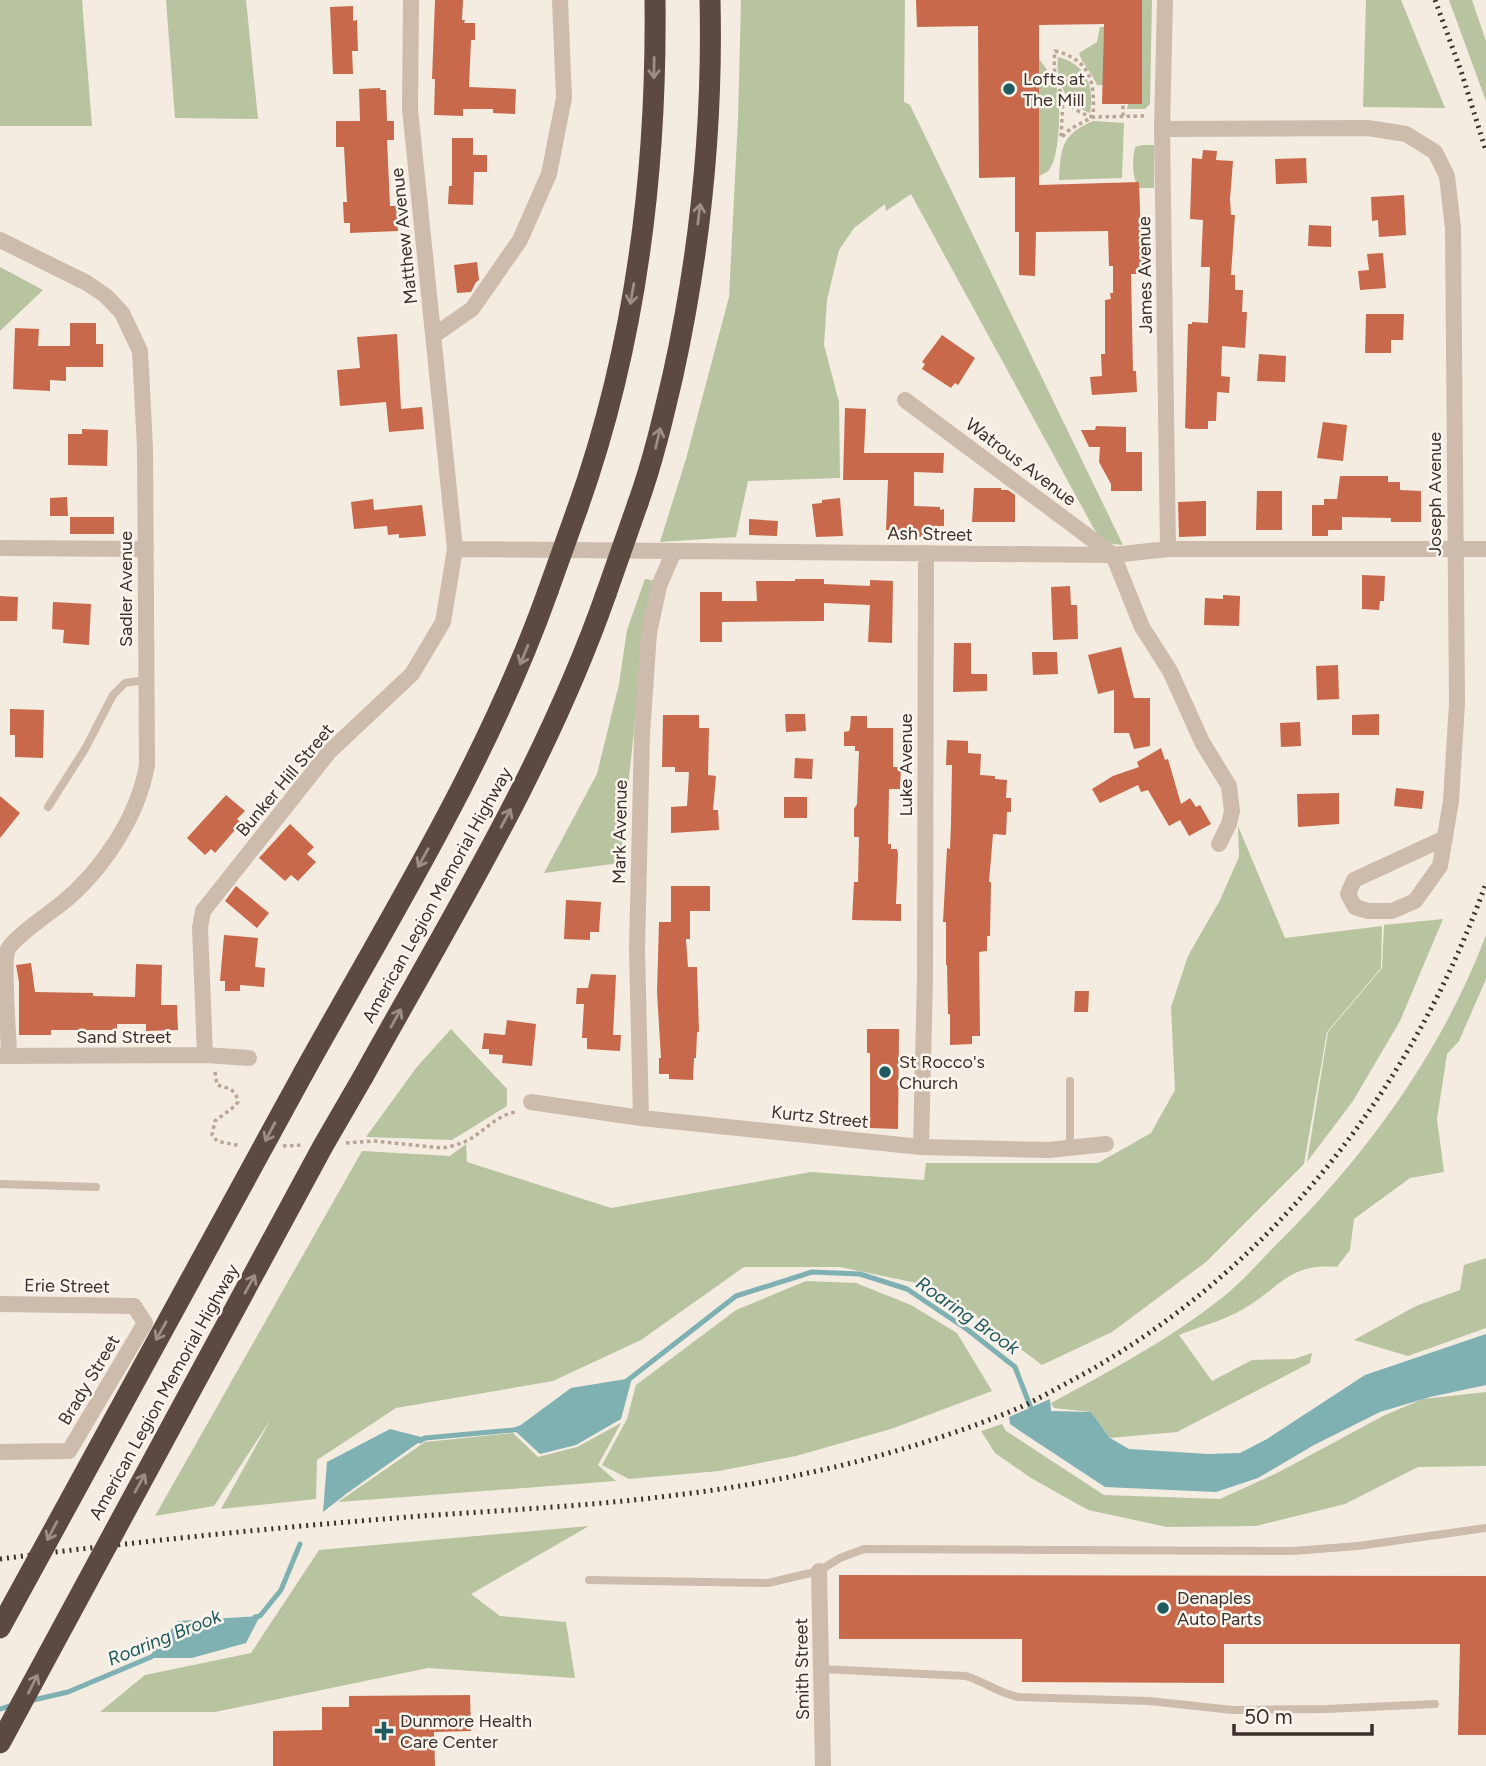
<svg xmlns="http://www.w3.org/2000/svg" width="1486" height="1766" font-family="Figtree,sans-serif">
<rect width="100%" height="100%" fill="#f4ebe1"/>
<path fill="#b8c4a0" d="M0,0H82L92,126H0Z
M166,0H246L258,119L175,118Z
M741,0H905L904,102L910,105L1123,545L1104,543L1094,529L911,194L886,211L885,204L854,228L839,250L827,300L824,345L839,402L840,478L748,481L736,537L660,542L686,459L729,297L738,119Z
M1142,0H1152L1150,104L1145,109H1127L1128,104H1142Z
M1366,0H1401L1445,108L1363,107Z
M1449,0H1472L1486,41V101Z
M1100,27H1104L1103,85H1097C1092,73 1082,64 1079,53L1097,42Z
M1058,57C1086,64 1095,87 1090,113C1066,104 1055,82 1058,57Z
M1039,59C1046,68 1053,77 1057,88C1061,104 1060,157 1049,170C1048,172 1041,175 1039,176Z
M1093,121L1124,123L1122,178L1059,180C1061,147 1061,135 1093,121Z
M1142,145H1154V188H1139C1132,178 1132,160 1135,147Z
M0,267L43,290L0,331Z
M645,579L656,581L644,636L620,863L544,873L597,774L619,684L627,630Z
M1238,826L1285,938L1382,926L1381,968L1327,1032L1304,1164L1206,1262L1112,1332L1042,1365L989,1325L926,1285L840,1267H744L641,1340L553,1381L396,1408L317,1460L316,1499L221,1509L271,1419L214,1506L155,1516L362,1151L450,1156L466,1144L467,1162L611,1208L811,1172L924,1180L926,1163H1098L1151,1133L1175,1090L1171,1007L1188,956L1220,900L1239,857Z
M1443,919L1400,1021L1353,1101L1307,1162L1328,1032L1382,968L1384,925Z
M1486,935V979L1459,1041L1447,1054L1437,1119L1444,1172L1410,1178L1354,1219L1350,1250L1337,1267C1289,1263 1282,1286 1245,1308C1226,1320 1200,1326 1179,1335L1212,1381L1252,1360L1294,1359L1312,1353L1310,1363L1177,1432L1110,1438L1091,1412L1054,1408L1051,1403C1108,1372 1172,1338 1223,1297C1242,1282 1259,1262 1276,1245C1365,1157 1441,1054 1486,935Z
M451,1029L507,1089V1106L452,1140L366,1137L416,1068Z
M1486,1258V1328L1408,1356L1354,1340L1416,1306L1460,1290L1464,1265Z
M806,1281L856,1283L911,1305L957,1333L992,1391L891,1429L796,1456L719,1471L629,1479L602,1465L627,1419L636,1385L736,1310Z
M1486,1392V1466L1418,1467L1345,1504L1256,1526L1167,1527L1088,1510L1031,1478L995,1453L981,1431L1002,1424L1006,1431L1104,1495L1220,1499L1277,1473L1385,1415L1423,1399Z
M621,1423L598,1465L616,1481L338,1502L425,1442L513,1433L538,1457L577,1447Z
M589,1526L471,1594L500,1616L566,1622L575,1678L428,1668L215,1712H100L145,1675L251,1653L319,1550Z"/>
<path fill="#7fb0b2" d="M1486,1334V1385L1430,1397L1380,1412L1314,1445L1258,1478L1216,1492L1105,1487L1023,1433L1010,1424L1009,1417L1050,1399L1051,1411L1091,1412L1110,1438L1129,1449L1208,1454L1240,1453L1267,1439L1365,1375Z
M632,1378L621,1419L576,1445L540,1454L514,1430L571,1388Z
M390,1429L425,1438L346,1494L323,1512L327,1462Z
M260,1616L246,1643L192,1658H148L178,1621Z"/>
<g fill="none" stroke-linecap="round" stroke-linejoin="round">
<path stroke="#7fb0b2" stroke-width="5" d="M628,1380L736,1296L812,1272L860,1274L907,1289L968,1330L1015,1367L1032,1411
M420,1441L425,1438L514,1430L520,1428
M255,1617L260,1616L281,1590L300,1544
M29,1701L68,1692L151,1657
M0,1709L13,1705"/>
</g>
<path fill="#c8694b" d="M435,0H463L462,20H465L464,23H475V40H471L469,87L516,89L515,114L493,113V109H463V116L434,115L435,79H432Z
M916,0H1142V104H1102L1104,24L1039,25V185L1139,182L1142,267H1138L1137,274H1131L1133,371H1136L1137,392L1092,395L1090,377L1102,376L1101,354H1105V300L1111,299L1110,293H1113V266H1109L1108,231L1036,232L1035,276L1019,275V232H1015V177L979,178L978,26L917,27Z
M353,6V21L357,20L358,51H352L353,74H333L330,7Z
M380,88V90H386L387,121H394V140H387L390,206H396L398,231L350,233V223H344L343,202H347L344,147H336V121H360L359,89Z
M452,138H473V155H487V172H474L473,205L448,204L449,186H452Z
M1203,150L1217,151L1216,160L1233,161L1230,199L1231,215H1235L1231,275H1235V290H1243L1242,312H1247L1245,348L1222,346L1221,376L1230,377L1229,393L1217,392L1216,421H1208V429H1190L1185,428L1188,324H1192V322L1208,323L1210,267H1201L1203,220L1190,219L1192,158L1202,159Z
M1306,158L1307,183L1276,184L1275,159Z
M1404,195L1406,235L1379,237L1378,220L1372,221L1371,197Z
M1309,225L1331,226V247L1308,246Z
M1383,253L1386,288L1360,290L1358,271L1369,270L1367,254Z
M477,262L479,280L476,282L471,292L457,293L454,265Z
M1366,314H1404L1403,340H1391V353H1365Z
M70,323H96V344H103V367H66V381L50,380V391L13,389L15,328L39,329L38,346H70Z
M397,334L401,409L422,407L424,429L389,432L386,402L340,406L337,370L360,368L357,337Z
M942,335L975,358L958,385L955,383L951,388L922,369L925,364L922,362Z
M1259,354L1286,356L1285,382L1257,381Z
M845,408L866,409L864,453H944L943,473L914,472V506L940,507V510L944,509V526H939V537H918V531L886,530L888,480H843Z
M1323,422L1347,425L1343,461L1317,458Z
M1096,426L1126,427V452H1142V491H1111V484L1099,462L1100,447H1089L1081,430H1095Z
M82,429L108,430L107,466L68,465V434H82Z
M1340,476H1388V482H1400V490L1421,491V522H1391V518L1342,517V530H1328V536H1312V505H1324V499H1337Z
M974,488H1001V490H1008L1015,495V522H972Z
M1257,491H1282V530H1256Z
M67,497L68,516H50V498Z
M840,498L843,536L816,537L812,504L822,503V500Z
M373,499L374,510L422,505L426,536L399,538V534L388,535L387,526L354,529L351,502Z
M1204,501H1206V536L1179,537L1178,502Z
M70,517H114V534H70Z
M749,519L778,521L777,536L749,535Z
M1362,575L1385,576L1384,601H1380L1379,610L1362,609Z
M795,579H824V584L870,586V580L893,581L892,643L868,642L870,605L824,603V621L722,622V642H700V592H722V601H757L756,581H795Z
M1070,586L1071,605H1077L1078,639L1053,640L1051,587Z
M1223,595L1240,596L1239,626L1204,625L1205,598L1223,599Z
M0,596L18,597L17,621H0Z
M53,602L91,604L89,645L63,643L64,630L52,629Z
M954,643H971V674H987V691L953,692Z
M1121,647L1134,698H1150V746L1134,749L1129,733H1114V690L1098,694L1088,655Z
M1032,652H1057L1058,674L1033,675Z
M1338,665L1339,699L1317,700L1316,666Z
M10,709L44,710L43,758L15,757V735H10Z
M785,714H805L806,731L786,732Z
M1379,714V735H1352V715Z
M663,715H699V728H709L708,775L716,776L713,810H718L719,830L671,833V807L687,806L689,772H675V767H662Z
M851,716H867V728H893V767H901L900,789H889L888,844H891V849H897L898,854L896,904H901V921L852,920L854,882H858L859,837H854V809L857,804L859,751H855V746H844V732L849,731L850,728Z
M1300,722L1301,746L1281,747L1280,723Z
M947,740L968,741V753L981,754L980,775L995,776V779L1007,780L1006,798H1011V812H1007L1006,835L993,834L989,882H991L990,936H987V951L979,952L980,1036H972V1044L950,1045V1014H948L947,965H946V922H943L947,848L950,849L951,823L952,765H946Z
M1161,748L1165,760L1168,759L1181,804L1190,798L1196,807L1200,805L1211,824L1189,836L1180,820L1169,826L1148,790L1141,792L1138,785L1100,803L1092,789L1113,776L1139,767L1137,762Z
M795,758L813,759L812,779L794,778Z
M1396,788L1424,791L1422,809L1394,806Z
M1339,793V824L1298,827L1297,794Z
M226,795L245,811L237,819L241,823L215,853L211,849L205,855L187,838Z
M0,796L20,813L0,838Z
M784,797H807V818H784Z
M290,824L314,847L307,854L316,862L298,881L291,875L285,881L259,858Z
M236,886L269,913L257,928L225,901Z
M671,886H710V911H690V939H686L688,967H697L699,1032H697L696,1058H694L693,1080L669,1079V1074H659V1058H661L657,992L659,922H671Z
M566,900L601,902L599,932H590V940L564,939Z
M224,935L258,938L255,967L265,968L264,987L240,985V991H225V981H220Z
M31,963L35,992L93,993V996L135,997L136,964L162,965L161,1005H177L178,1030L146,1031V1024H117V1030H51V1035H19V982L16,965Z
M591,974L616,975L613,1035H621L620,1051L587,1049V1038H582L584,1004H576L577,988H588Z
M1075,991H1089L1088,1012H1074Z
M507,1020L536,1024L532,1066L502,1063L503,1055L489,1054V1049H482L484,1033L505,1035Z
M867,1029H899L898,1129L870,1128V1053H867Z
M839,1575L1486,1576V1735H1458L1460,1644H1224V1683L1022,1682V1639H839Z
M470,1695L471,1731L434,1732L435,1766H273V1731L322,1730V1707H349V1696Z"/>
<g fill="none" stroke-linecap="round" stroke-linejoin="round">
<path stroke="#b9a596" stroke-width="3.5" stroke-dasharray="3.5 3.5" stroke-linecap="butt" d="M1063,98L1061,138L1070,129L1091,118
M1123,116V104
M1093,117C1062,109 1051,81 1055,51C1092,60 1095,84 1093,117L1146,116
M215,1072L217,1085C228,1088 236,1089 238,1102L235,1106L215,1121L212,1135L217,1141L241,1146
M346,1143L374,1141L442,1148C449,1147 457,1145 464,1142C483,1134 496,1114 517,1112
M283,1146L303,1145"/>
<path stroke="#cdbbac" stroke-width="8" d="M48,807L85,749L113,695L125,683L145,680
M1070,1148V1081
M0,1184L96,1187
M589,1580L768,1583L819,1571L840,1558L864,1549L1293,1551L1358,1546L1486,1528
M821,1669L966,1676C985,1682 999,1693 1018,1697L1149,1701L1233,1710L1326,1709L1435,1704"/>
<path stroke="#cdbbac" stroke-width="16" d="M411,0L410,109L455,549L1113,555L1168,549H1486
M1165,0L1162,129L1168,549
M1162,129L1368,128L1406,134L1435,152L1447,176L1453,228L1457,703L1451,801L1440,866L1415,901L1392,911H1368L1355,907L1348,894L1354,880L1445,838
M0,240L87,283L106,296L122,313L140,351L145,448L147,765C138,817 102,871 61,904C48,914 15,937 8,949C2,961 9,1038 9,1056
M433,336L472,309L520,240L549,174L564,98L560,0
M905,400L1113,555L1142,627L1170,671L1202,742L1229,786L1232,811L1229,824L1219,844
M0,548L146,549
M205,1055L200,928L203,911L329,752L412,674L443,622L455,549
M0,1056L205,1055L249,1058
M531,1102L641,1118L921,1147L1049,1150L1106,1144
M641,1118L637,950L642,734L649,633L659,586L674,551
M921,1147L925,977L926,553
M0,1304L134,1306L145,1323L69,1451L0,1452
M819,1571L823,1766"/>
<path stroke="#5c4a42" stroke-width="21" d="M638,503C653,461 663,418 673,375C700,252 713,126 710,0
M577,510C635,348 657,171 655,0
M304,1072C391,915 488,760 548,591
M363,1077C450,920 546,765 606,594"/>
<path stroke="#3b302b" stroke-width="5" stroke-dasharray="2 5" stroke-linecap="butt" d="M1435,0L1461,71L1486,151
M0,1559C140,1541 280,1527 421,1516C506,1510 592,1506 676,1495C787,1482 906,1454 1009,1412C1034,1402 1057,1388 1080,1376C1271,1270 1413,1088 1486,883"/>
<path stroke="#5c4a42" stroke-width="21" d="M548,591L577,510
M606,594L638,503
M0,1628L304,1072
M0,1743L323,1146L363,1077"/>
</g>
<defs><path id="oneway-shaft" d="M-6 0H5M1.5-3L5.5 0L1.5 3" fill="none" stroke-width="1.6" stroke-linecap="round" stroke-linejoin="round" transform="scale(1.75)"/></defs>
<g stroke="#9c8e87">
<use href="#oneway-shaft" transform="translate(654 68) rotate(91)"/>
<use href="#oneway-shaft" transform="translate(699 214) rotate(-83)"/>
<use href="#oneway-shaft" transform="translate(632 294) rotate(100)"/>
<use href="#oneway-shaft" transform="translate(658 438) rotate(-77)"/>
<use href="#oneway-shaft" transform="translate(524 655) rotate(112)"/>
<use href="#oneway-shaft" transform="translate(506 818) rotate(-62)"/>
<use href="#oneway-shaft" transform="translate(423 858) rotate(119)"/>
<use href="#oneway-shaft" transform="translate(396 1018) rotate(-61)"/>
<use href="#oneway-shaft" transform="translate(270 1132) rotate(118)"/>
<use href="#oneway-shaft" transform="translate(250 1284) rotate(-61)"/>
<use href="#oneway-shaft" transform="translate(161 1331) rotate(119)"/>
<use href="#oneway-shaft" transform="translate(140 1483) rotate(-61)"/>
<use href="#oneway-shaft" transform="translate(52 1531) rotate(118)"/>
<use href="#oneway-shaft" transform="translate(33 1684) rotate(-63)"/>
</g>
<g fill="#1f5a5e" stroke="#fbf5ee" stroke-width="2.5">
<circle cx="1009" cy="89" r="7"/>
<circle cx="885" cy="1072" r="7"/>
<circle cx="1163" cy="1608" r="7"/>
<path d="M380.5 1720.5h7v7h7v7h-7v7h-7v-7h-7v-7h7z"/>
</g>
<g text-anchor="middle" stroke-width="5" stroke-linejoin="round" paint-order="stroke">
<g font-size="18" fill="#3b302b" stroke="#fbf5ee" text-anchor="start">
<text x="1023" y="85">Lofts at<tspan x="1023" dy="21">The Mill</tspan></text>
<text x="899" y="1068">St Rocco's<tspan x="899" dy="21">Church</tspan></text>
<text x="1177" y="1604">Denaples<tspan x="1177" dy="21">Auto Parts</tspan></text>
<text x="400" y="1727">Dunmore Health<tspan x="400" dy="21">Care Center</tspan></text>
</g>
<g font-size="18" fill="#3b302b" stroke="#fbf5ee">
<text transform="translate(404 236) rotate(-96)" y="6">Matthew Avenue</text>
<text transform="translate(1145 275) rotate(-91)" y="6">James Avenue</text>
<text transform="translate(1021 462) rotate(37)" y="6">Watrous Avenue</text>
<text transform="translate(1435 494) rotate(-90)" y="6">Joseph Avenue</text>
<text transform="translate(930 534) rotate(1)" y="6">Ash Street</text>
<text transform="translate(126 589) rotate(-90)" y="6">Sadler Avenue</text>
<text transform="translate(906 765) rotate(-90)" y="6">Luke Avenue</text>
<text transform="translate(285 780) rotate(-50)" y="6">Bunker Hill Street</text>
<text transform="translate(620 832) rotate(-89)" y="6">Mark Avenue</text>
<text transform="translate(437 895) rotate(-61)" y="6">American Legion Memorial Highway</text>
<text x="124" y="1043">Sand Street</text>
<text transform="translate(820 1117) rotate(6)" y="6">Kurtz Street</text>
<text transform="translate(67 1286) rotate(1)" y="6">Erie Street</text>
<text transform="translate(89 1380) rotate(-59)" y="6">Brady Street</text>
<text transform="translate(164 1392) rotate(-61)" y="6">American Legion Memorial Highway</text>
<text transform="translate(802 1669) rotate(-91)" y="6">Smith Street</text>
</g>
<g font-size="19" font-style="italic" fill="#1f5a5e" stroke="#fbf5ee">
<text transform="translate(968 1315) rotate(35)" y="7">Roaring Brook</text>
<text transform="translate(164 1637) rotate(-22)" y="7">Roaring Brook</text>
</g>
</g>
<path d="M1234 1724v10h138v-10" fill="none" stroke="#3b302b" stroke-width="3.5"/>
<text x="1244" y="1724" font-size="21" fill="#3b302b" stroke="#fbf5ee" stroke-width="5" paint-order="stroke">50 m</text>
</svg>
